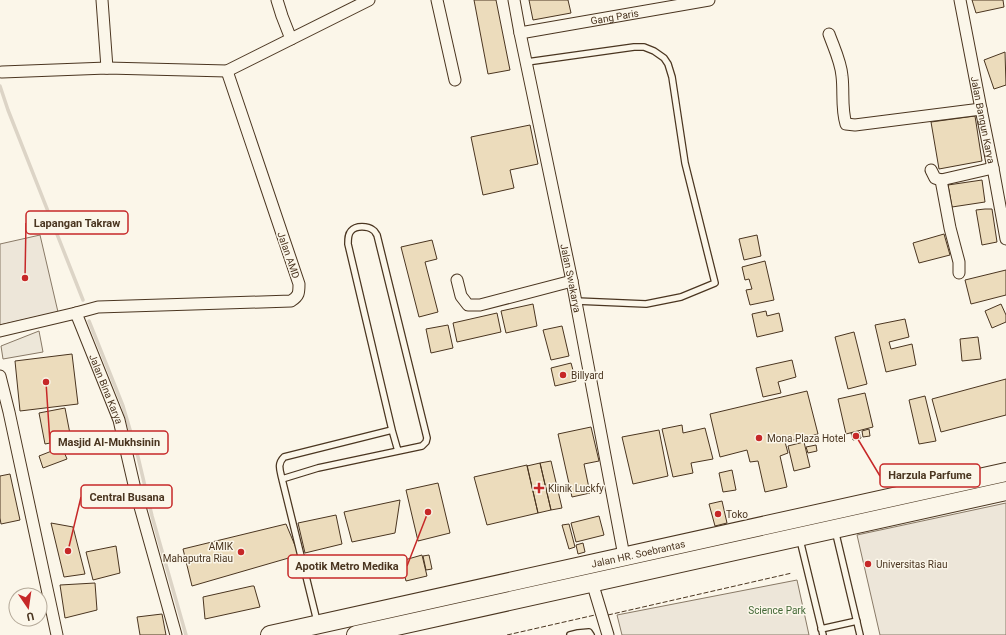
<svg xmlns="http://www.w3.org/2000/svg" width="1006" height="635" font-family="Roboto,sans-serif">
<rect width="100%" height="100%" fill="#fbf6e9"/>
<path fill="#ede6d9" stroke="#887966" d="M40,235L58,312L0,325V244Z
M1006,503V635H880L857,535Z
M797,580L809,635H622L617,615Z"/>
<path fill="#ede7d9" stroke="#887966" d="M39,331L43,352L3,359L1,346Z"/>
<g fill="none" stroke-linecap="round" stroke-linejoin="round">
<path stroke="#dcd4c6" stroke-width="3.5" d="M0,86L8,110L83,300
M89,321L123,406L138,457L152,516L186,635"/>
</g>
<path fill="#ecdcbc" stroke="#4a3520" d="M474,0H496L510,70L488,74Z
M529,0H568L571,13L533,20Z
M972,0H1003L1004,7L976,13Z
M1005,52L1006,85L994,89L984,60Z
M975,116L982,161L939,169L931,122Z
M530,125L538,164L510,170L514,188L483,195L471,137Z
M982,180L985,202L952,207L948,185Z
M985,209H992L997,242L982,245L976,210Z
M944,234L950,255L919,263L913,243Z
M757,235L761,256L744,260L739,239Z
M432,240L437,259L425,262L438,312L419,317L401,247Z
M765,261L774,300L750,305L746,290L752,289L749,279L745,280L742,267Z
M1006,270V295L971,304L965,280Z
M533,304L537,326L506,333L501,311Z
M1001,304L1006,315V322L992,328L985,311Z
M766,311L767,316L779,313L783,331L757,337L752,314Z
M497,313L501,332L457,342L453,323Z
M905,319L909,337L889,342L891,349L912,344L916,365L886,372L875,325Z
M448,325L453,348L431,353L426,329Z
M562,326L569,356L551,360L543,330Z
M854,332L867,384L848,389L835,337Z
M978,337L981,359L962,361L960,339Z
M72,354L78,404L20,411L15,361Z
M792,360L796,377L778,382L781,393L763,397L756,368Z
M571,363L576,381L555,386L551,368Z
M1006,379V415L941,432L932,399Z
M807,391L818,434L785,442L788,453L780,456L787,487L765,492L758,461L750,462L747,450L720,457L710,414Z
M865,393L873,427L846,434L838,399Z
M925,396L936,441L919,444L909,400Z
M65,408L71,439L45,444L39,413Z
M682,425L683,433L705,428L713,459L691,463L693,473L673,477L662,429Z
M591,427L599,461L584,464L590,493L572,497L558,434Z
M869,429L870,436L863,437L862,431Z
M659,430L668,476L633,484L622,437Z
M859,432L861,438L853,440L851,433Z
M804,442L810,467L794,471L788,446Z
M816,445L817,451L808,453L806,447Z
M62,447L67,459L43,468L39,456Z
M551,461L562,508L551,510L540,463Z
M540,463L551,510L538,513L527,466Z
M527,465L538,513L487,525L474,477Z
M732,470L736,490L723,492L719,473Z
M10,474L20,520L1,524L0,518V476Z
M438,483L450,533L418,541L406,490Z
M400,500L395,533L352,542L344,512Z
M722,501L727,523L715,526L709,504Z
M336,515L342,544L305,553L298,523Z
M599,516L604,535L576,542L571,523Z
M51,523L73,527L85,574L64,577Z
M286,524L299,555L192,586L183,549Z
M569,524L575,547L569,549L562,525Z
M583,543L585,552L578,554L576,545Z
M116,546L120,573L93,580L86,552Z
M422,555L427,576L406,581L401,561Z
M429,555L432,569L426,570L423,556Z
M95,583L97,610L65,618L60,585Z
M252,586H254L260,607L205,619L203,597Z
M162,614L166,635H140L137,617Z"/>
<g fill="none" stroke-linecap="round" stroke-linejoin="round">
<defs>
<path id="service" d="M527,62L634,47H644L654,51L664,58L668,64L672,77L685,163L715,283L681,297L646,304L576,301
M392,430L398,451
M282,479L318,468L422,446L426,442L427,438L377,235C376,234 375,231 373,230C368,226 356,225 351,231C348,234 348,239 348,244L392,430L284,457C277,464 280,470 282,479L317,621
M835,530L860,635
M800,540L823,635
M821,629L857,621
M570,635L578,633L589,632L591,635"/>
<g id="minor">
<path d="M102,0L107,68"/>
<path d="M277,0L282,16L291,39"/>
<path d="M437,0L455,80"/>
<path id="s1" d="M514,0L520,33L572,281L624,556"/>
<path id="s2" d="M960,0L981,109L993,168L1006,239"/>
<path id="s3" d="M520,33L709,0"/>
<path d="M829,34C834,48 841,62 842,76C844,92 841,108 846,124L855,125L981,109"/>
<path d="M2,72L107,68L227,71L369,0"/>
<path d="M931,170L935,178L941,180L993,168"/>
<path d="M941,180L950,228L959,262V273"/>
<path d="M457,280L461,296L468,305H480L572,281"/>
<path d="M76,313L98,307L291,301C299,296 299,293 299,284L227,71"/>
<path id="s4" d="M0,331L76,313L119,420L135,489L176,635"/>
<path d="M0,376L9,412L57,635"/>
<path d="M592,582L608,635"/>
</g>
<g id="primary">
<path id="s5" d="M270,635L1006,472"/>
<path d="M356,635L1006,491"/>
</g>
</defs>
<use href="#service" stroke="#4a3520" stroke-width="8"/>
<use href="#minor" stroke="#4a3520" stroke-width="13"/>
<use href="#primary" stroke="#4a3520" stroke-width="20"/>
<use href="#service" stroke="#fbf6e9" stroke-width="5.5"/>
<use href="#minor" stroke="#fbf6e9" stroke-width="11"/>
<use href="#primary" stroke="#fbf6e9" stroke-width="18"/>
<path stroke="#4a3520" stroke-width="1" stroke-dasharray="5 2" stroke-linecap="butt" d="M608,615L792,573
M507,635L595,615"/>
</g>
<g fill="#c62828" stroke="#fbf6e9" stroke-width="1.5">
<circle cx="563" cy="375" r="4"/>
<circle cx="759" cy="438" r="4"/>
<path d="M537 482h4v4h4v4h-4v4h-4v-4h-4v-4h4z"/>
<circle cx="718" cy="514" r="4"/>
<circle cx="241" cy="552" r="4"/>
<circle cx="868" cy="564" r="4"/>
</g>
<g text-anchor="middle" stroke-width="3" stroke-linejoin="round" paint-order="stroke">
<g font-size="10" fill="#4a3520" stroke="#fbf6e9">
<text dy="4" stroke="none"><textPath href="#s3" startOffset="96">Gang Paris</textPath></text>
<text dy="4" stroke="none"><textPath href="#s2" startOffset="122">Jalan Bangun Karya</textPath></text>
<text transform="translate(289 255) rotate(71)" y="4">Jalan AMD</text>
<text dy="4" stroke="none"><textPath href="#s1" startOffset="284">Jalan Swakarya</textPath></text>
<text dy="4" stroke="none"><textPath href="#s4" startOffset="160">Jalan Bina Karya</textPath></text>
<text dy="4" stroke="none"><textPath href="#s5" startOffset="377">Jalan HR. Soebrantas</textPath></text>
</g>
<g font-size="10" fill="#4a3520" stroke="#fbf6e9" text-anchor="start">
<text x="571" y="379">Billyard</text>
<text x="767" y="442">Mona Plaza Hotel</text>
<text x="548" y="492">Klinik Luckfy</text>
<text x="726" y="518">Toko</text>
<text x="233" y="550" text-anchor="end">AMIK<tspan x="233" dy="12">Mahaputra Riau</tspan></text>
<text x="876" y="568">Universitas Riau</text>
</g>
<g font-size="10" fill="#436837" stroke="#fbf6e9">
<text x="777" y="614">Science Park</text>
</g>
</g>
<path fill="none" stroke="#c62828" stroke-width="1.5" d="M25 278L26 223M46 382L50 443M856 436L880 476M68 551L81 497M428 512L407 566"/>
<g fill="#c62828" stroke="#fbf6e9" stroke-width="1.5">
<circle cx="25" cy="278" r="4"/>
<circle cx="46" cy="382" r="4"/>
<circle cx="856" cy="436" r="4"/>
<circle cx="68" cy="551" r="4"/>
<circle cx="428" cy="512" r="4"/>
</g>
<g fill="#fbf6e9" stroke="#c62828" stroke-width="1.5">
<rect x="26" y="211" width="102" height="23" rx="4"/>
<rect x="50" y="431" width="118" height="23" rx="4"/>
<rect x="880" y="464" width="100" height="23" rx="4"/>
<rect x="81" y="485" width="91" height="23" rx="4"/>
<rect x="288" y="555" width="119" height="23" rx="4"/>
</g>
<g font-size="11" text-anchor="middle" font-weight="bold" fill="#4a3520">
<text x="77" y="227">Lapangan Takraw</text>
<text x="109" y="446">Masjid Al-Mukhsinin</text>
<text x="930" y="479">Harzula Parfume</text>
<text x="127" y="501">Central Busana</text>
<text x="347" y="570">Apotik Metro Medika</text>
</g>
<g transform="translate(28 607) rotate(167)"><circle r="19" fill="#fbf6e9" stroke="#b4a999"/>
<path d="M0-3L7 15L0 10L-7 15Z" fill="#c62828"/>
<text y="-6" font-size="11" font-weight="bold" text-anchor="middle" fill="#4a3520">U</text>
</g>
</svg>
